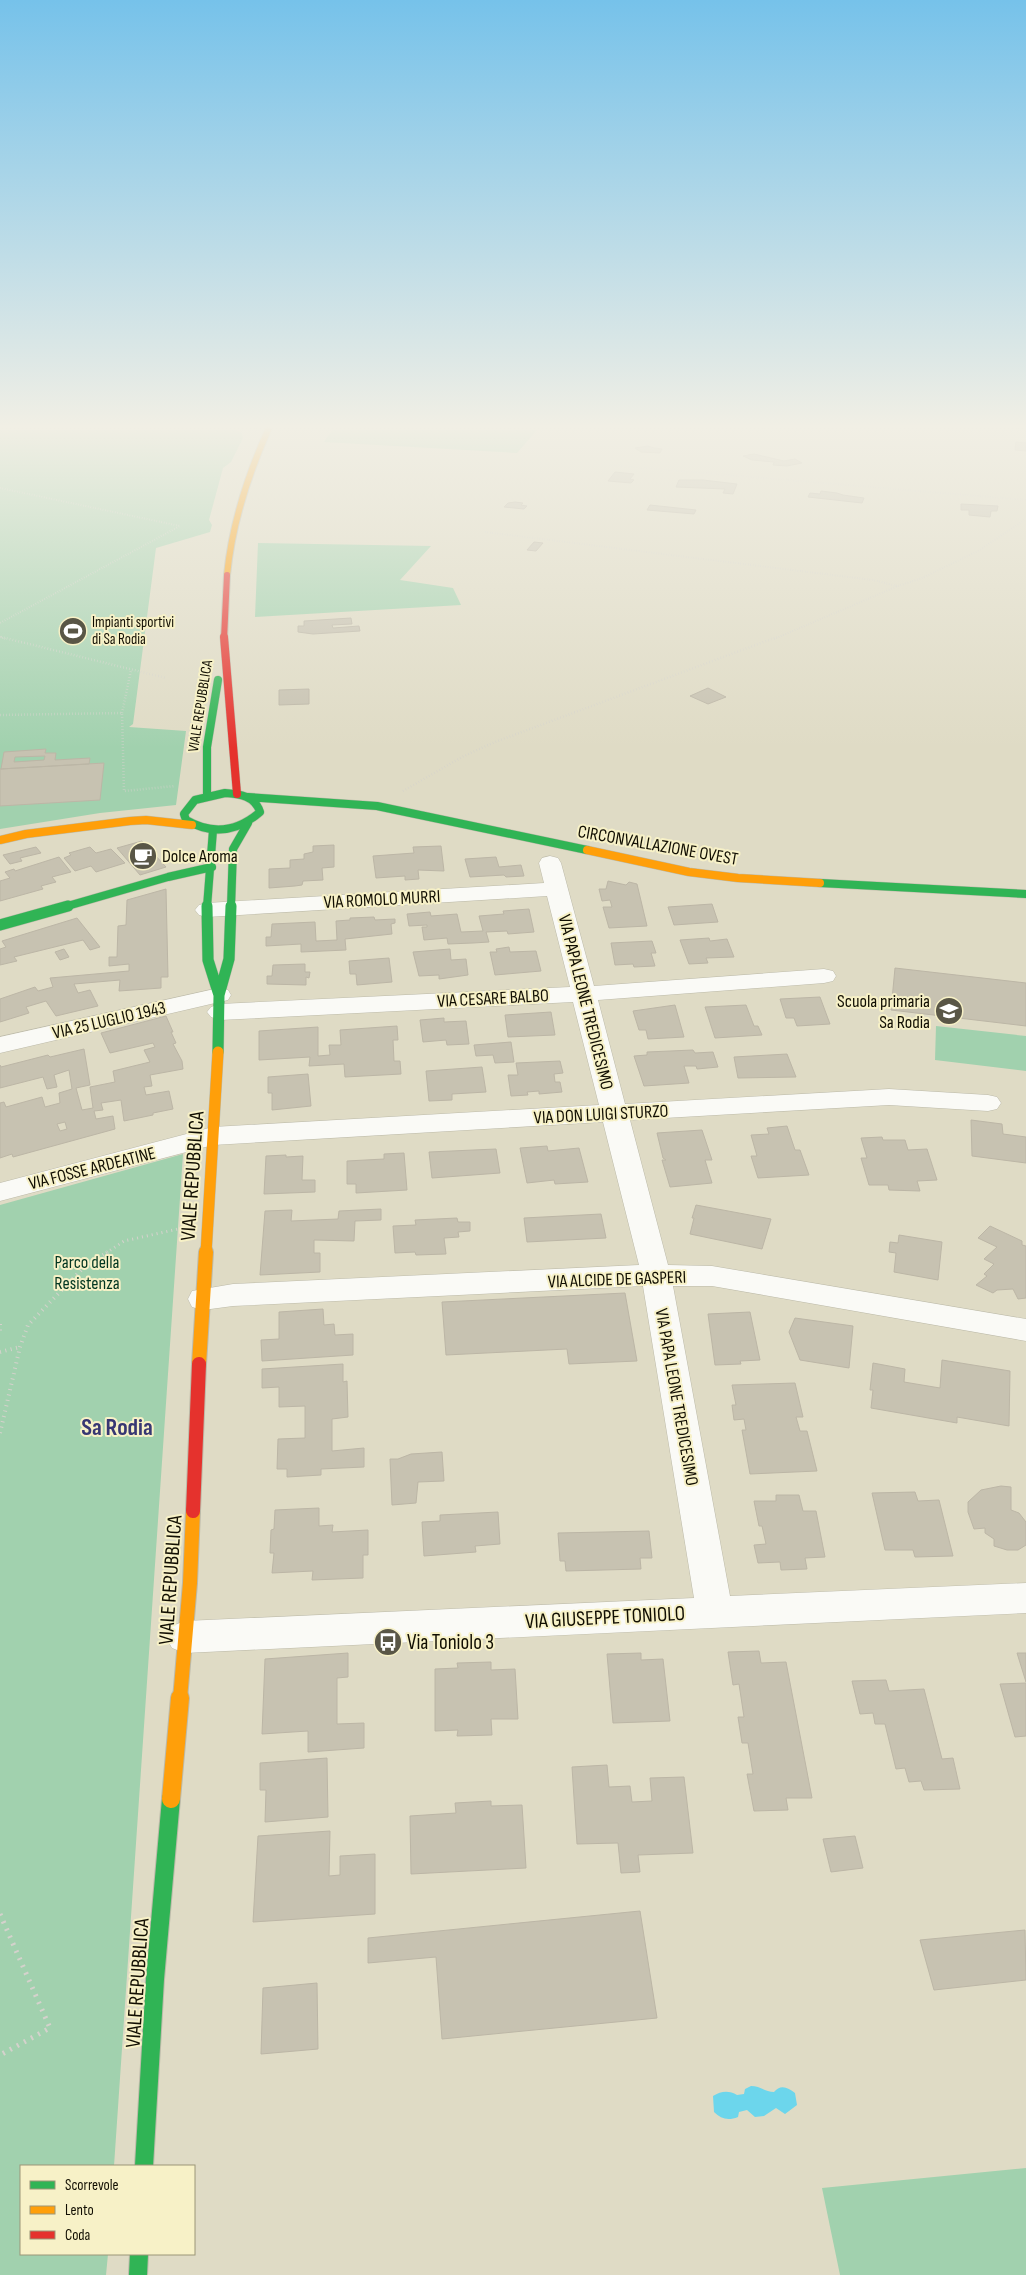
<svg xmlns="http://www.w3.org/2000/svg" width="1026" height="2275" font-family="'Sofia Sans Condensed',sans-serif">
<rect width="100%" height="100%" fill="#dfdbc5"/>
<path fill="#a1d1ae" d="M0,430H236L242,433L243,438L231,462L223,468L209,520L212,525L210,532L156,548L133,724L129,727L186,731L176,805L100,813L0,829Z
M332,430H537L517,453L324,442Z
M258,543L431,546L400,580L453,588L461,605L255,617Z
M936,1026L1026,1036V1071L935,1060Z
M183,1154L114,2166H21V2254H108L106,2275H0V1205Z
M1026,2168V2275H840L822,2188Z"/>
<path fill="#6cd6ec" d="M751,2086C760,2086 766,2092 774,2092C780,2084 788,2087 795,2093L797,2105L785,2114L776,2108L764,2116L755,2117L747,2110L739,2112L738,2117C728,2121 721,2119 714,2112L713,2096C721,2091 729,2090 737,2095L744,2094L745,2089Z"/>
<path fill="#c7c2b1" stroke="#bcb6a6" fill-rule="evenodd" d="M1016,442L1026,443V451L1015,450Z
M648,446L654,448L662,449L660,453L641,452L635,448Z
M754,454L784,461L795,459L802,463L787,466L773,465L774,462L752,460L743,456Z
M615,472L634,474L630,479L634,480L631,483L608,481Z
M679,480H703L737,484L733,494L723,493L725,489L676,487Z
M821,491L837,493L843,495L864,498L862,503L808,497L810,493L820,494Z
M515,502L523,503L521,505L527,506L524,509L504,507L508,503Z
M961,504L998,506L997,511H991L990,517L969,515V510H961Z
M650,505L696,510L694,514L647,510Z
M534,542L543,543L536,551L527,550Z
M351,618L352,624L332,625L333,628L359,626L360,631L313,634L298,632V626H304V621Z
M708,688L726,697L708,704L690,696Z
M309,689V704L279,705V690Z
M46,749L45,753H56L55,760L90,758L89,764L1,769L4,752ZM45,756L44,760L14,762L15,757Z
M104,763L100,800L0,806V769Z
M142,841L166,867L140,875L117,848Z
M334,845V867L322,868L323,880L303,881L302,885L295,886L269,888V869L290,868V860L304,859V854L313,852V846Z
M441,846L444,871L418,870L419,879L405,880V876L376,878L373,856L414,853L413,847Z
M36,847L41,853L20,858L22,861L10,864L3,855Z
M90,847L96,853L111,849L125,863L96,872L91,866L75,871L64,858L71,855L69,853Z
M59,857L71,872L52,877L56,882L41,886L43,889L0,901V881L10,878L5,872L14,869L15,871Z
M496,857L499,867L521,865L524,876L506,877L504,875L470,877L465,859Z
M608,881L626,885L629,882L637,884L647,926L609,928L603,907H612L610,900L602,901L599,889H606Z
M166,889L168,977H161V988L119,991L120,980L74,984L78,993L90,990L98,1006L56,1016L46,1001L26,1007L29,1013L0,1022V999L35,987L38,991L53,987L50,978L129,971V964L109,966V957H117L118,926L126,925L127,900Z
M712,904L718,922L674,925L668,907Z
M529,909L534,932L508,934L507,931L486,932L489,942L473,943L448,944L447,938L424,940L422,927H427V925L409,926L407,914L430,912L431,916L457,914L461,932L483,931L479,916L504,914L503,911Z
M374,917L375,920L395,919V923L391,924L392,934L345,939L346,950L301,952V944L266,946V937H271L272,924L315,922L316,941L337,940L336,921L350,920V918Z
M77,918L100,947L90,950L83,940L14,957L17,961L0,965V949L6,947L2,941Z
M709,938L710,941L727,939L734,957L706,958L708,963L689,964L680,940Z
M652,941L656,953H651L655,966L634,967L633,964L615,965L611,943Z
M509,947L510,952L536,951L541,971L495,975L490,952H497L496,949Z
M64,949L69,957L60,960L55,952Z
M450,949L451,960L466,959L468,975L439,979V975L419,976L413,952Z
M389,958L392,982L357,985L356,974H350L349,961Z
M305,964V972H310L309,978L306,977V985L267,984V976H272L273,965Z
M895,968L1026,983V1026L891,1010Z
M820,997L830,1024L797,1026L794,1018H786L780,999Z
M675,1005L684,1037L648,1039L646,1030H639L633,1011Z
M746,1005L754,1026H758L762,1035L715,1038L705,1007Z
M551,1012L555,1035L508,1037L505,1015Z
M166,1016L173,1032H171L176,1043L173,1044L182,1061L183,1069L150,1075L152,1086L144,1087L146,1095L169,1091L173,1109L153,1113V1115L124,1121L121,1100L101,1103L103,1110L94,1111L96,1119L113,1116L115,1129L13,1157L12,1154L0,1158V1103L4,1102L6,1107L42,1097L45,1107L60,1103L59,1093L72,1089L69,1070L54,1075L57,1087L47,1089L43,1077L0,1088V1065L1,1067L48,1055L50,1057L84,1049L90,1085L76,1088L82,1110L93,1108L90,1087L115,1082L113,1071L150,1062L144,1050L155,1047L153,1043L110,1053L101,1033ZM65,1122L67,1129L60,1131L57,1124Z
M444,1018V1022L466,1021L469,1044L447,1045L446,1040L423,1042L420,1020Z
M397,1026L398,1040H393L394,1061H400L401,1074L345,1077L344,1064L309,1066L310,1057L259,1060V1031L318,1027V1056L330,1055L329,1045H341L340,1030Z
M511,1042L514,1062L495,1063L493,1055L476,1056L474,1045Z
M693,1050L695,1053L713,1052L718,1067L697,1069L696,1066H684L689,1083L644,1086L634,1056L647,1055V1052Z
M787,1054L796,1077L738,1078L734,1057Z
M560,1061L563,1073L554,1074L555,1082H560L562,1092L539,1094V1091L527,1092L528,1095L511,1096L508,1075H518L516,1063Z
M482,1067L486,1092L452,1094V1100L429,1101L426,1071Z
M308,1074L311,1106L272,1110V1093H268V1077Z
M971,1120L1002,1124L1003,1134L1026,1137V1163L972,1156Z
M787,1126L795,1150H800L809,1175L758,1178L751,1156H757L751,1135L769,1134L767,1128Z
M702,1130L712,1160H705L712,1183L670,1187L662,1160H666L663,1158L657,1133Z
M882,1137L883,1140H905L908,1150L927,1149L937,1180L917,1181L920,1191L889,1190L888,1185H869L861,1158H867L861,1138Z
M547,1146L548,1151L579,1148L588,1182L555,1184L554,1180L527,1183L520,1148Z
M496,1149L500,1173L432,1178L429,1152Z
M404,1153L407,1190L356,1193V1184H347V1161L384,1159V1154Z
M286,1155V1157L303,1156L302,1180H315V1192L264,1194L266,1156Z
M696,1205L771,1219L762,1249L690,1234L694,1218H692Z
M381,1209V1220L355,1221L354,1241L314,1240V1253H320V1272L260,1275L265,1211L292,1210L291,1221L338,1219L339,1211Z
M601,1214L606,1238L527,1242L524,1218Z
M457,1218L458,1222H470V1231L458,1232L459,1237L444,1238L446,1254L416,1255L415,1252L395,1253L393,1226L416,1225L415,1220Z
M990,1226L1022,1241V1245L1026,1246V1298L1018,1299L1013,1289L997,1290L993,1293L976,1285L987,1276L984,1274L994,1264L984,1259L997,1247L978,1238Z
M899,1235L942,1242L938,1280L894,1272L896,1253L889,1252L890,1242L898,1243Z
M625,1293L637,1361L569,1364L567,1349L446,1355L442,1302Z
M323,1309L324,1325L334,1324L335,1335L353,1334V1355L262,1361L261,1340L279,1339V1312Z
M750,1312L760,1360L740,1361L741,1364L715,1365L708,1314Z
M795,1318L853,1326L849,1368L800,1360L789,1332Z
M942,1360L1010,1371L1009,1426L957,1417V1423L871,1408L873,1390H870L873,1363L905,1369L904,1382L940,1388Z
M343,1364V1382L347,1381L348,1417L332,1419V1451L364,1448V1467L321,1469V1475L287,1477V1469H277L278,1439L305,1438V1406L279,1407V1387L262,1388V1369Z
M795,1383L803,1417H796L800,1431H807L817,1471L750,1474L742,1430H746L744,1419L734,1420L732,1405H736L732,1385Z
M442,1452L444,1481L418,1482L416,1503L392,1505L390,1459H398L411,1454Z
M1001,1486L1011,1487V1510L1019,1513L1026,1522V1545L1018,1550H1007L994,1546V1539L985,1533V1528L974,1529L968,1512V1502L981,1490Z
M915,1492L918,1501L939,1500L953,1556L915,1557L913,1550H885L872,1493Z
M776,1495H799L803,1511H816L825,1557L805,1558L807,1569L781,1570L780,1562L758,1563L754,1545L766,1544L762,1526H759L754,1501H776Z
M319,1508V1526L333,1525L332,1532L368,1530V1555H363V1578L312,1580L313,1571L272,1573L274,1553H270L271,1530L274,1529L275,1510Z
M498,1512L500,1544L475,1546L476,1552L424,1556L422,1522L440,1521V1515Z
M649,1531L652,1558H640L641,1569L566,1571L565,1561H560L558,1533Z
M759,1651L761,1663L786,1662L812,1798H786L788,1810L754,1811L747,1774H753L748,1743H742L738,1717H744L739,1684L733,1685L728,1652Z
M348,1653V1677L337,1678V1724L364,1723V1748L308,1752V1731L262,1734L265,1659Z
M641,1653V1660L663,1659L670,1721L613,1723L607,1654Z
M1017,1653H1026V1682Z
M491,1662V1670L515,1669L518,1719H491L492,1735L457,1736L458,1730L435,1731V1669L458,1668L457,1663Z
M886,1680L889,1691L924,1689L942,1759L953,1758L960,1789L924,1790L921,1781L909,1782L905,1768L896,1769L885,1724H875L873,1713L860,1714L852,1681Z
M1026,1683V1736L1015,1737L1000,1684Z
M327,1758L328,1817L265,1822L266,1790H260V1763Z
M607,1765L609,1787L630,1786L632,1802L652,1801L650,1778L684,1777L693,1853L638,1855L640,1872L621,1873L618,1843L577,1844L572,1767Z
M491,1801V1806L522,1805L526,1868L411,1874L410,1816L456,1813L455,1803Z
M330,1831L329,1876L340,1875V1856L375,1854V1914L253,1922L258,1836Z
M855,1836L863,1868L831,1872L823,1839Z
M640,1911L657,2018L442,2039L436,1957L368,1963V1938Z
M1025,1930L1026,1980L934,1990L920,1940Z
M317,1983L318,2049L261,2054L263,1988Z"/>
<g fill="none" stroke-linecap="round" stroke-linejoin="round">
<defs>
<path id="street" d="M550,856L558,858L561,863L594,986L824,969L833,971L836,976L833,981L824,983L598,1000L625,1104L889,1089L988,1095L997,1097L1001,1103L997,1109L988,1111L889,1105L630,1120L668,1265L712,1266L1026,1319V1341L712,1286H673L730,1596L1026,1583V1613L185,1653L172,1648L166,1637L172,1626L185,1621L694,1598L643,1286L233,1306L203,1310L192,1307L188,1299L192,1291L233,1284L639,1265L603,1122L213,1145L0,1201V1183L213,1127L599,1105L573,1002L220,1020L211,1017L207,1012L211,1007L220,1004L570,987L547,896L207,917L199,915L195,910L199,905L207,903L544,883L539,863L542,858Z
M219,988L228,990L231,995L228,1000L0,1053V1037Z"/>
<path id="fast-far2" d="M225,793C240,794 255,796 260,812C237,832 212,835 186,820L184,814L195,800Z
M207,796V747L218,680
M248,797L377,806L587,850
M820,883L1026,894
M64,907L168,877L212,867
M207,907L213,830
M231,907L233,849L248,823"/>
<path id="fast-far1" d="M207,906L208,960L219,995L218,1052
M0,925L68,906
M219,995L229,959L231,906"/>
<path id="fast" d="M144,2166L155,1979L171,1799
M138,2275L139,2254"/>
<path id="slow-far4" d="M227,575C232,524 247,477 268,430"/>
<path id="slow-far3" d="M0,840L26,834L130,821L146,820L192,825
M587,850L689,872L738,878L820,883"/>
<path id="slow-far2" d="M206,1253L218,1052"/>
<path id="slow-far1" d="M199,1364L206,1252
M180,1699L190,1583L193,1511"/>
<path id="slow" d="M171,1799L180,1698"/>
<path id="jam-far2" d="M224,639L227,575"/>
<path id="jam-far1" d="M224,637L237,794"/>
<path id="jam" d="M193,1511L199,1364"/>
</defs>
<use href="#street" stroke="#bcbaa9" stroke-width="1"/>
<use href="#fast-far2" stroke="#bcbaa9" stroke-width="9"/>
<use href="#fast-far1" stroke="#bcbaa9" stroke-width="12"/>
<use href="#fast" stroke="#bcbaa9" stroke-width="20"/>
<use href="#slow-far4" stroke="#bcbaa9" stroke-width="8"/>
<use href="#slow-far3" stroke="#bcbaa9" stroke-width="9"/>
<use href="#slow-far2" stroke="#bcbaa9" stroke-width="12"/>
<use href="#slow-far1" stroke="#bcbaa9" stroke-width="16"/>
<use href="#slow" stroke="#bcbaa9" stroke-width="20"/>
<use href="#jam-far2" stroke="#bcbaa9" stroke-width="8"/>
<use href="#jam-far1" stroke="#bcbaa9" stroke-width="9"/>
<use href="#jam" stroke="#bcbaa9" stroke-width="16"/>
<path stroke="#d4d2cc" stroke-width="2" stroke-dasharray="0.5 2" stroke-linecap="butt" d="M947,430L1026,437
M609,465L1026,500
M0,488L180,526L0,623
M485,532L873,580L897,586
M0,637L6,639
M774,639L898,586L922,578L978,551L1026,519"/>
<path stroke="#d4d2cc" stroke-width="2.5" stroke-dasharray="0.5 2.5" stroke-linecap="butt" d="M1,637L166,678
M122,713L131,670
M0,715L122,713L124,791L175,786
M403,791L462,757L495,742L777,637"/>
<path stroke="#d4d2cc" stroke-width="3" stroke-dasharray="1 4" stroke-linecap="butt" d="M106,1253L124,1241L178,1229"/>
<path stroke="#d4d2cc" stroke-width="4" stroke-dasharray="1 4.5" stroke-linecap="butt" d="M0,1324V1334
M0,1352L20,1347
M0,1433L20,1347L28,1325L83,1268L108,1252"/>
<path stroke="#d4d2cc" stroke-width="5" stroke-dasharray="2 6" stroke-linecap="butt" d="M0,1914L50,2028L0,2055"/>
<use href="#street" fill="#fafaf6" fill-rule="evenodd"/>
<use href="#fast-far2" stroke="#30b455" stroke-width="8"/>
<use href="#fast-far1" stroke="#30b455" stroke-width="11"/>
<use href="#fast" stroke="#30b455" stroke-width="18"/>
<use href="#slow-far4" stroke="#ff9f0a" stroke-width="6"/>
<use href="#slow-far3" stroke="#ff9f0a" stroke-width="8"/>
<use href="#slow-far2" stroke="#ff9f0a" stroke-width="11"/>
<use href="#slow-far1" stroke="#ff9f0a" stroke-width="14"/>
<use href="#slow" stroke="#ff9f0a" stroke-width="18"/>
<use href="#jam-far2" stroke="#e5322d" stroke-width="6"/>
<use href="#jam-far1" stroke="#e5322d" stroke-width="8"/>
<use href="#jam" stroke="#e5322d" stroke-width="14"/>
</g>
<linearGradient id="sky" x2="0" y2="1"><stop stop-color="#76c2ea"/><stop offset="0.57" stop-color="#f1efe5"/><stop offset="1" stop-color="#f1efe5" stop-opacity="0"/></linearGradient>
<rect width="1026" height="748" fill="url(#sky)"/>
<defs>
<symbol id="stadium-disc" viewBox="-11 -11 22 22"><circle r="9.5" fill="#595646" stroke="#f7f1c7"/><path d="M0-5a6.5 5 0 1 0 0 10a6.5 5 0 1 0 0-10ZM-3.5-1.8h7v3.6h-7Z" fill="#fff"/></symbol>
<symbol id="cafe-disc" viewBox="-11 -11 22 22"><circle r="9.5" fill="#595646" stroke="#f7f1c7"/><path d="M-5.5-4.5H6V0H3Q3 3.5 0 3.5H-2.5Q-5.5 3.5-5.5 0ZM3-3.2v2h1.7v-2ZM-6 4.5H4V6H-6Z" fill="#fff"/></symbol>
<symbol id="school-disc" viewBox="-11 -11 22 22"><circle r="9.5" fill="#595646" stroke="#f7f1c7"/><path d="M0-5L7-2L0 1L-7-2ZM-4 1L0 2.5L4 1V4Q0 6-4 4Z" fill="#fff"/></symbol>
<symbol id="bus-disc" viewBox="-11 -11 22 22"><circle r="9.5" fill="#595646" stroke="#f7f1c7"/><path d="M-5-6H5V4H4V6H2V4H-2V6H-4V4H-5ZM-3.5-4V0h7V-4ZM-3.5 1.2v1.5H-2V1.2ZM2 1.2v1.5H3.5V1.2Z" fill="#fff"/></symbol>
</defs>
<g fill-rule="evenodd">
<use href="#stadium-disc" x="57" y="615" width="32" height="32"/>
<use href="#cafe-disc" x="127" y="840" width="32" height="32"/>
<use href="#school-disc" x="933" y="995" width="32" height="32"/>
<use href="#bus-disc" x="372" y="1626" width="32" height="32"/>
</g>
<g text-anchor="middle" stroke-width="4" stroke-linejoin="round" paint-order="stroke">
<g font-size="15" fill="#110e02" stroke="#f7f1c7" text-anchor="start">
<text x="92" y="627">Impianti sportivi<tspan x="92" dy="17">di Sa Rodia</tspan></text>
</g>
<g font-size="15" fill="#110e02" stroke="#f7f1c7">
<text transform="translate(200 706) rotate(-81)" y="5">VIALE REPUBBLICA</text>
</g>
<g font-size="18" fill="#110e02" stroke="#f7f1c7">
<text transform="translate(658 845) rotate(10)" y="6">CIRCONVALLAZIONE OVEST</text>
<text transform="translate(382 899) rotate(-3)" y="6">VIA ROMOLO MURRI</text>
<text transform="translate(493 998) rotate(-3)" y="6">VIA CESARE BALBO</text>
<text transform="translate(586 1002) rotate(76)" y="6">VIA PAPA LEONE TREDICESIMO</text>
<text transform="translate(109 1020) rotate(-13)" y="6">VIA 25 LUGLIO 1943</text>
<text transform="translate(601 1114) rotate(-3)" y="6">VIA DON LUIGI STURZO</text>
<text transform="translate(92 1168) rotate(-14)" y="6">VIA FOSSE ARDEATINE</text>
<text transform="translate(617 1279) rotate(-2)" y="6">VIA ALCIDE DE GASPERI</text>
<text transform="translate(677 1397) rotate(80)" y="6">VIA PAPA LEONE TREDICESIMO</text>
</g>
<g font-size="18" fill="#110e02" stroke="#f7f1c7" text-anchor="start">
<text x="162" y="862">Dolce Aroma</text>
<text x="930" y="1007" text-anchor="end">Scuola primaria<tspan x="930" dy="21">Sa Rodia</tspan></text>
</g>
<g font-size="18" fill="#013621" stroke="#f7f1c7">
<text x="87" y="1268">Parco della<tspan x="87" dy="21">Resistenza</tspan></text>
</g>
<g font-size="21" fill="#110e02" stroke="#f7f1c7">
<text transform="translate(192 1176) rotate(-86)" y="7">VIALE REPUBBLICA</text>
<text transform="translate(170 1580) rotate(-86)" y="7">VIALE REPUBBLICA</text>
<text transform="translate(605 1617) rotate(-3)" y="7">VIA GIUSEPPE TONIOLO</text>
<text transform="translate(137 1983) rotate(-86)" y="7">VIALE REPUBBLICA</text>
</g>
<g font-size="21" fill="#110e02" stroke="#f7f1c7" text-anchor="start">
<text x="407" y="1649">Via Toniolo 3</text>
</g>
<g font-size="24" font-weight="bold" fill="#373773" stroke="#f7f1c7">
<text x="117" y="1435">Sa Rodia</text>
</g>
</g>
<rect x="20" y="2165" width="175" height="90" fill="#f7f1c7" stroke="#9b9678"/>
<rect x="30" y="2181" width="25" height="8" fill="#30b455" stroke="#9b9678"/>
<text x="65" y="2190" font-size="15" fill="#110e02">Scorrevole</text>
<rect x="30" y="2206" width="25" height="8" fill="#ff9f0a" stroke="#9b9678"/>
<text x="65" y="2215" font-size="15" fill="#110e02">Lento</text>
<rect x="30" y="2231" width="25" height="8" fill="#e5322d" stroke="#9b9678"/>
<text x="65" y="2240" font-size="15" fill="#110e02">Coda</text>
</svg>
